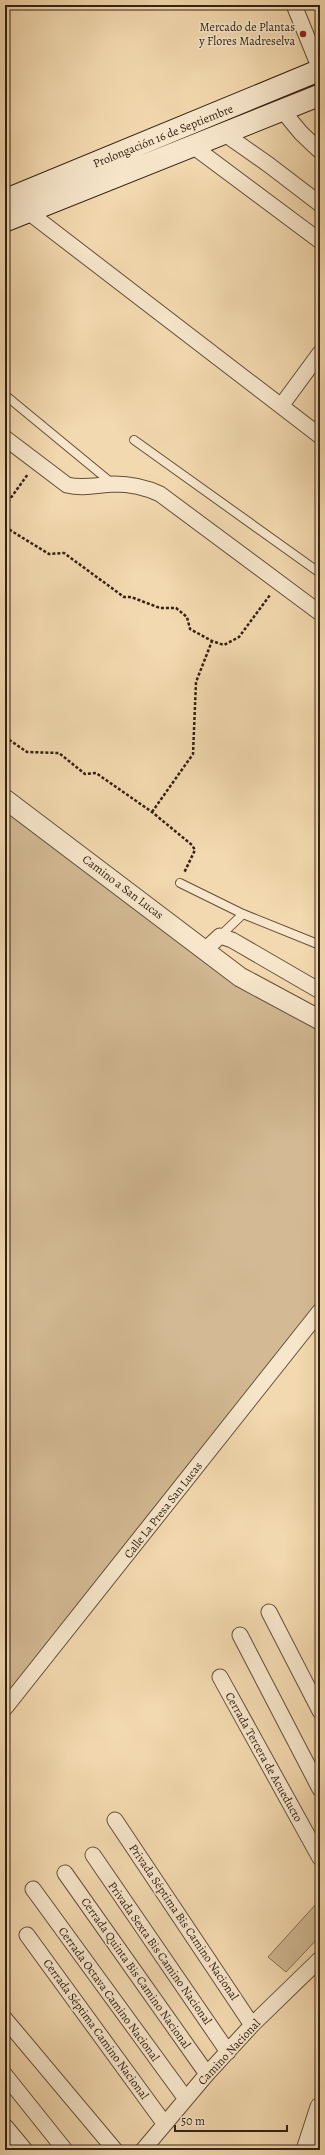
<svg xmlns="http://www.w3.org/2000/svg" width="325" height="2155" font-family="Alegreya,serif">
<rect width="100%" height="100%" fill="#f3d9af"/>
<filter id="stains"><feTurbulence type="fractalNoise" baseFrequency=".005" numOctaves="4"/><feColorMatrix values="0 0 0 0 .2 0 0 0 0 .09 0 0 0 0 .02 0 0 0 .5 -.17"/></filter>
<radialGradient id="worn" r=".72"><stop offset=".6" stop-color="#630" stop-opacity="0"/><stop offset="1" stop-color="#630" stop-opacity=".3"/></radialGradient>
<path fill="#d3ba94" stroke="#846e54" d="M5,809L320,1020V1300L5,1700Z
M316,1904L320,1908V1936L286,1972L268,1957Z"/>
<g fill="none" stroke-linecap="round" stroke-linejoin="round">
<defs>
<path id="service" d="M5,395L113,484
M134,440L320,573
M180,883L243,914L320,945
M220,936L243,914"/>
<path id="minor" d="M294,5L320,69
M282,110L301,133L320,151
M225,134L269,165L320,204
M194,147L320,241
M27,211L320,436
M281,406L320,353
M5,438L67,485C83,489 97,485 114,484C131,484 145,487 160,494L320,613
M205,950L220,936L232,940L320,991
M269,1612L320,1711
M240,1635L320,1789
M220,1677L320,1858
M5,1708L320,1311
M115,1820L252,2025
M93,1855L228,2052
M65,1873L207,2074
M33,1889L186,2099
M27,1935L164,2123
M5,2019L115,2150
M5,2075L65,2150
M5,2126L25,2150
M143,2150L207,2074L252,2025L320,1959"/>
<path id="tertiary" d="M5,799L240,977L320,1020
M306,2150L320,2107"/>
<path id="secondary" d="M5,200L320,70
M5,221L320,95"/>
</defs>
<use href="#service" stroke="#644f3a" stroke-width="10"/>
<use href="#minor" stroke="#644f3a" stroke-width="17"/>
<use href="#tertiary" stroke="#644f3a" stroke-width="21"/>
<use href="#secondary" stroke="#342113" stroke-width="23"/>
<path stroke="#342113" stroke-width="2.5" stroke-dasharray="3 2" stroke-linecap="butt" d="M5,506L28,474
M5,527L49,554L64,553L124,597H131L160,608H176L187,617L190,629L212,641L224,645L239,637L270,595
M5,737L27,752L59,753L85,774L96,773L152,812L192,845L195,850L184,873
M152,812L193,754L196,682L212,641"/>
<use href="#service" stroke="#f7e6cb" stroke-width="8"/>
<use href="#minor" stroke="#f7e6cb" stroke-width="15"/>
<use href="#tertiary" stroke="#f7e6cb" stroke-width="19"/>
<use href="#secondary" stroke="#f7e6cb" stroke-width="21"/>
</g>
<circle fill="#8f2418" stroke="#f7e6cb" stroke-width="1.5" cx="303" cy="34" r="4"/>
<g text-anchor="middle" stroke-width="3.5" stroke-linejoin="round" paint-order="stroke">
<g font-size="12" fill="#342113" stroke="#f7e6cb" text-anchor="end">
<text x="295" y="31">Mercado de Plantas<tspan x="295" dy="14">y Flores Madreselva</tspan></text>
</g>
<g font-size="12" fill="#342113" stroke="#f7e6cb">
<text transform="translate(163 136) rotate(-22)" y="4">Prolongación 16 de Septiembre</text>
<text transform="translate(123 887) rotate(37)" y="4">Camino a San Lucas</text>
<text transform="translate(163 1510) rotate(-52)" y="4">Calle La Presa San Lucas</text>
<text transform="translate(264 1757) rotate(61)" y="4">Cerrada Tercera de Acueducto</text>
<text transform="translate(184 1922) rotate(56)" y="4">Privada Séptima Bis Camino Nacional</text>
<text transform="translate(160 1953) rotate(55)" y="4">Privada Sexta Bis Camino Nacional</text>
<text transform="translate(136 1973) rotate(55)" y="4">Cerrada Quinta Bis Camino Nacional</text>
<text transform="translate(109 1994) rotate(54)" y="4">Cerrada Octava Camino Nacional</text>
<text transform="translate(96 2029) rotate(54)" y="4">Cerrada Séptima Camino Nacional</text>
<text transform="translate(229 2052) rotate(-47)" y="4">Camino Nacional</text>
</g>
</g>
<rect width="325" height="2155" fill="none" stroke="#f3d9af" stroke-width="20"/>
<rect x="6" y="6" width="313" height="2143" fill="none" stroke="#342113" stroke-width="2"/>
<rect x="10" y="10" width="305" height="2135" fill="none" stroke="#342113"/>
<path d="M175 2125v6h112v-6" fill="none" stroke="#342113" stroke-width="2"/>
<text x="181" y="2125" font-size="12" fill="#342113" stroke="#f7e6cb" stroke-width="3" paint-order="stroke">50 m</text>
<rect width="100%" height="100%" filter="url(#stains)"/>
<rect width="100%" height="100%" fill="url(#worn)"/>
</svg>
